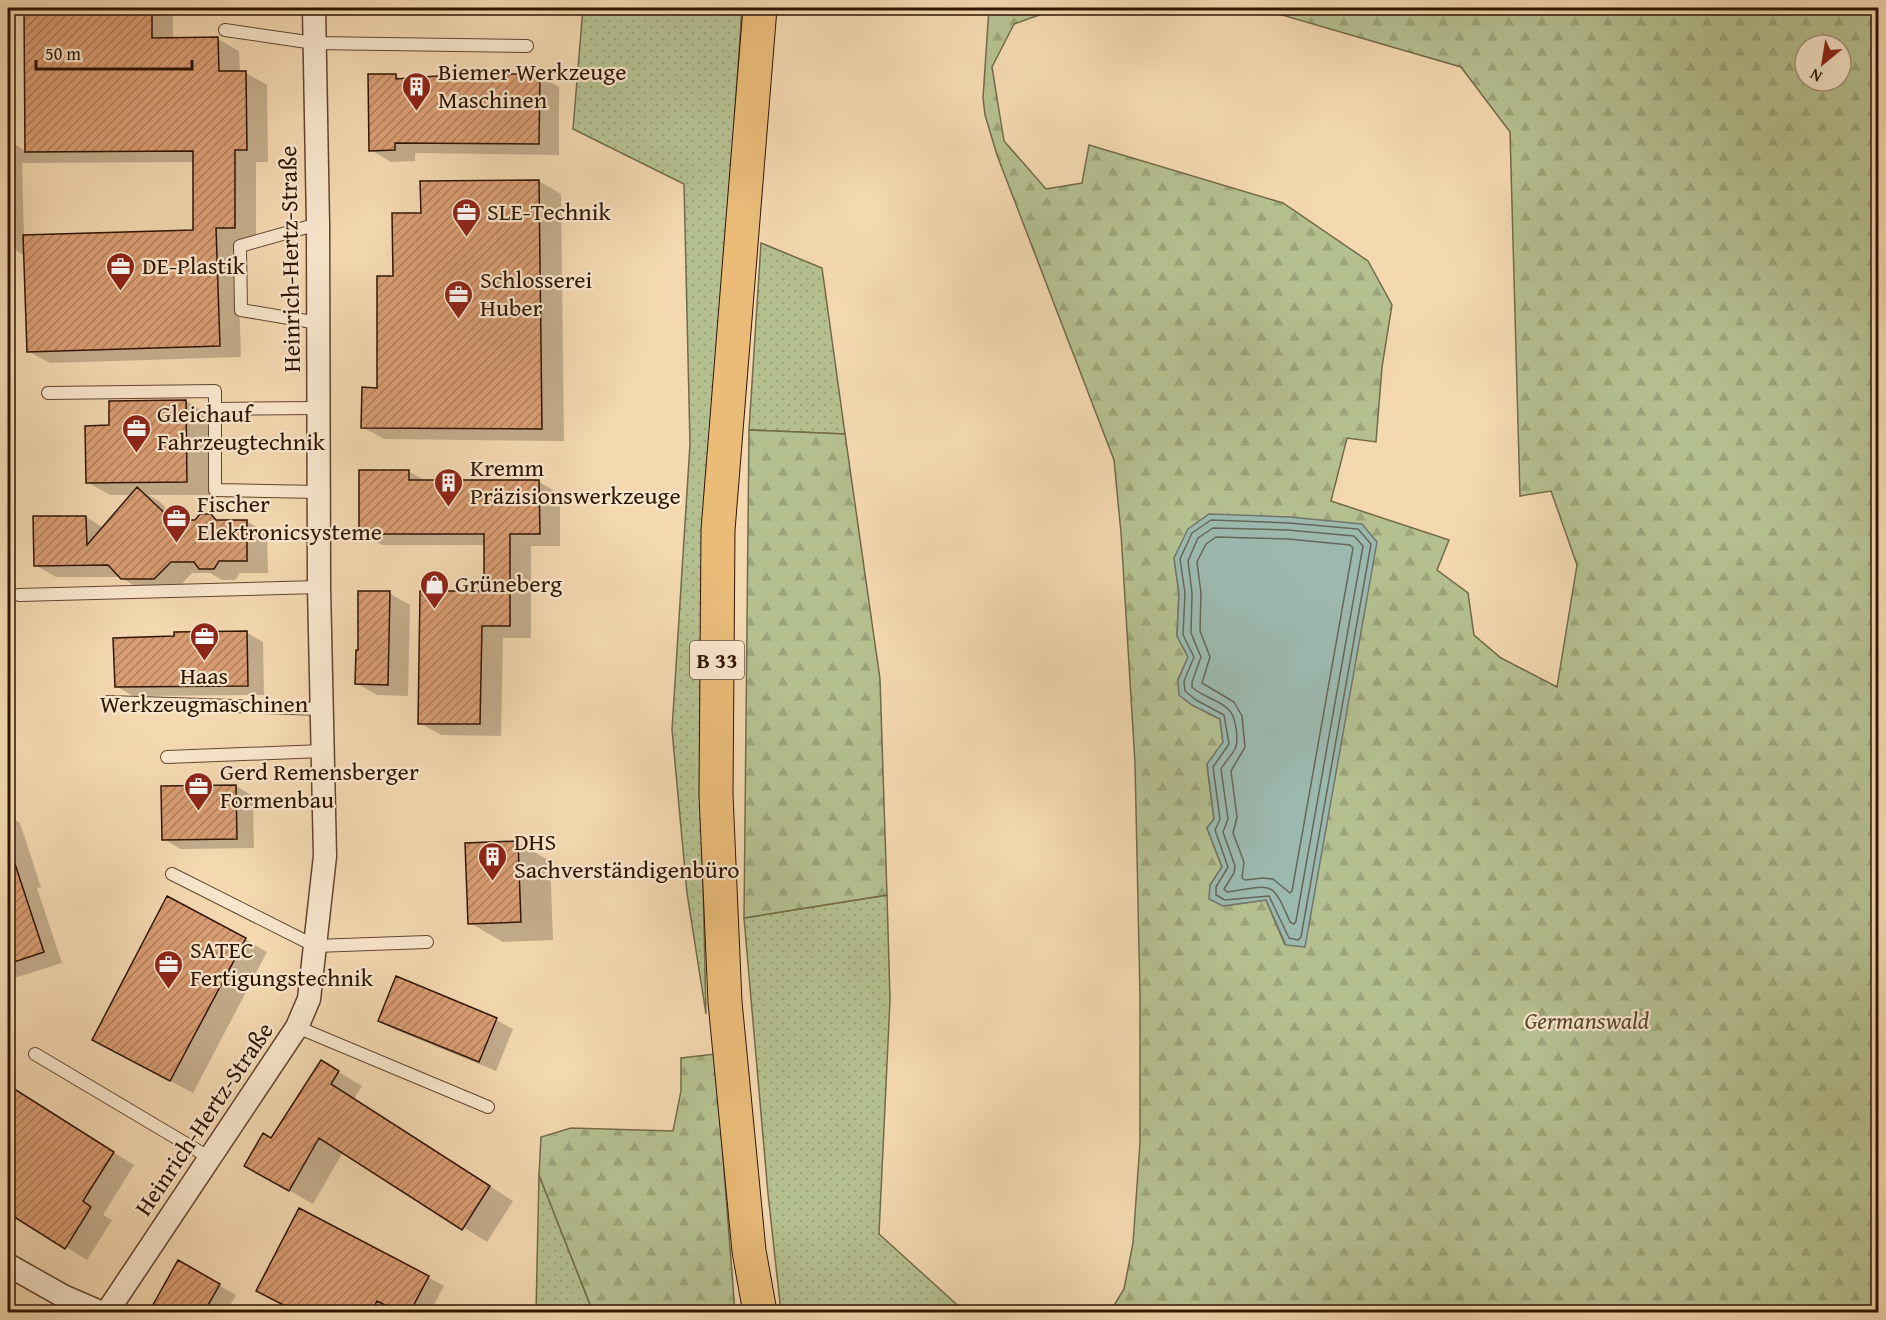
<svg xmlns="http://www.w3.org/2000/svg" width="1886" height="1320" font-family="'Gentium Book Plus',serif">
<defs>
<pattern id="grass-dots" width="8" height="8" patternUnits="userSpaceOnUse" patternTransform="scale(1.5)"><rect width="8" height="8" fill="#b5c091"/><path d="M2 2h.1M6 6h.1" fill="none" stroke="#9ca47b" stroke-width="1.8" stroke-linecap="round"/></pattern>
<pattern id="forest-firs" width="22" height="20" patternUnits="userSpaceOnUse" patternTransform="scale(1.5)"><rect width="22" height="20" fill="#b5c091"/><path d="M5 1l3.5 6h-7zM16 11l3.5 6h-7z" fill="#9ca47b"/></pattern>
<pattern id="building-hatch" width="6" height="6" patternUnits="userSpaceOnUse" patternTransform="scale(1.5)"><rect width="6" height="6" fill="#d99d73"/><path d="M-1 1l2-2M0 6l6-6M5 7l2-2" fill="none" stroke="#b17f5c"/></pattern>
</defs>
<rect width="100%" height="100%" fill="#f4d8b0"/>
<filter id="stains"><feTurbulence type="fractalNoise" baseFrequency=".00333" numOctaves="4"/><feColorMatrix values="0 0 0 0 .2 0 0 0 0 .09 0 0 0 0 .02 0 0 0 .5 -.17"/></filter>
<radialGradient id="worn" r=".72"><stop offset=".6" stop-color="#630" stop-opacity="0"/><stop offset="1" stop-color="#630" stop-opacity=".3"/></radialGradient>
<path fill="url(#grass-dots)" stroke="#736a4a" stroke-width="1.5" d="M583,8H742L729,201L701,792L706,1014L687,893L672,730L690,444L684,184L573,129Z
M761,243L822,268L845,434L749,430Z
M887,895L890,1000L879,1234L965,1312H781L768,1194L744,918Z
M539,1175L593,1312H536Z"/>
<path fill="url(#forest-firs)" stroke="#736a4a" stroke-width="1.5" fill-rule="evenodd" d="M989,8H1052L1051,11L1014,24L992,67L1004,141L1046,189L1082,183L1089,145L1283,203L1368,261L1392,305L1382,367L1376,442L1347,438L1331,501L1449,540L1437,570L1468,593L1474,635L1501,658L1557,687L1577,565L1551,491L1520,496L1510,132L1461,67L1258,8H1878V1312H1110L1124,1289L1133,1243L1140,1143V996L1135,763L1121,533L1114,460L997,155L985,115L983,98ZM1805,45H1841V81H1805ZM1174,558L1285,945L1266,900L1223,906L1210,885L1222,867L1207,828L1214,819L1207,765L1223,743L1220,719L1192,705L1178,680L1188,657L1177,636L1179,593Z
M749,430L845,434L880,679L887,895L744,918Z
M715,1054L735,1312H593L539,1175L541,1137L571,1128L673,1131L681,1091V1058Z"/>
<path fill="#9cb9af" stroke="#71776b" stroke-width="1.5" d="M1209,514L1289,517L1362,524L1377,542L1305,947L1286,945L1266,900L1223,906L1209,899L1210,885L1222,867L1207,828L1214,819L1207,764L1223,742L1220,719L1192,705L1179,695L1178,680L1188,657L1177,636L1179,593L1174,558L1188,529Z"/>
<path fill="#0003" fill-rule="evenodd" d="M26,8H173V39H218L239,51L240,73H246L267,85L268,162H256V239H237L241,357L50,363L28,351L25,256L8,245V140L27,152ZM195,162V231L24,237L22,163Z
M395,75L404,80L539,76L559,87V155L415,153V161L391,162L371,150Z
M539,181L561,194L564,441L384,439L362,427L379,389L422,214Z
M186,401L208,414L209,495H148L159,501L180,522H196L210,516L221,522L246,521L267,533L268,573H240L235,580H222L210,573H192L175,591H143L120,577H56L35,565L86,517L104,528L132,495H110L87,482L110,427Z
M408,471L426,481L539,482L560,494V546H531V638H503L501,736L441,735L420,723L485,593V545H382L361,533Z
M389,593L410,605L408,696L377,695L356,683L360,652Z
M246,632L263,642L264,695L133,696L116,686L175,637Z
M236,786L253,796L254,848L180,849L164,839Z
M8,815L20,823L41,887L37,888L62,963L8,980Z
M517,842L550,861L553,940L503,942L470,923Z
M245,939L267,952L193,1093L116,1052Z
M397,978L496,1020L513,1029L496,1071L396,1030L380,1020Z
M322,1062L362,1086L354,1099L513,1201L487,1242L343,1152L313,1204L246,1165L272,1140Z
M8,1087L134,1165L103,1215L112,1220L87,1260L8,1211Z
M179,1262L236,1295L226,1312H156L152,1310Z
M428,1277L444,1286L430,1312H401L394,1309L392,1312H298L273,1299Z"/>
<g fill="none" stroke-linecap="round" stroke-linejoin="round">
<path stroke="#66675a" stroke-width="1.5" d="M1211,520L1289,523L1358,529L1371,544L1301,937L1298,940L1289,938L1269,896L1225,900L1216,895V887L1228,867L1215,830L1220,819L1213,767L1229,744L1224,715L1196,700L1185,691L1184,681L1194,657L1183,635L1185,593L1180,559L1192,533Z
M1213,528L1288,530L1354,536L1363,546L1296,921L1294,924L1290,922C1271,878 1273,886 1227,892L1224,889L1234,873L1235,866L1223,832L1228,819L1221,769C1225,762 1231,756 1235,749C1239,741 1236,715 1228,709C1218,699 1202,697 1192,687V682L1201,657L1191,633L1192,593L1188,561L1198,538Z
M1216,537L1288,539L1350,545L1353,548L1292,891L1290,893L1273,879L1263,878L1245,880L1242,878L1244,862L1233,833L1237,817L1231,771L1245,747L1242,716L1234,702L1202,683L1210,657L1200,631L1201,593L1197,562L1206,544Z"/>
</g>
<path fill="url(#building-hatch)" stroke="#311504" stroke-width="1.5" d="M24,8H152V38L218,37L219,71H246L247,150H235V228H216L220,346L27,352L23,235L193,230V151L25,152Z
M368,74H396V79L466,74H540L539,144L395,143V150L369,151Z
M539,180L542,429L361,428L362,387L377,388V276H393L392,213H421L420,181Z
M186,400L187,482L86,483L85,426L109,425V401Z
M359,470H409V480H539L540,534H510V626H482L480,724H418L420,591H484V534H359Z
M137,487L172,520H195L200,514H211L216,520H247V561H219L214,569H199L194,562H171L154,579H121L108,565L34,566L33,516H86L87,545Z
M358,591H390L388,685L355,684L356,650H358Z
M247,631L248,686L115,687L113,638L174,636V632Z
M236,785L237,839L162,840L161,786Z
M518,841L521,922L468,924L465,843Z
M11,852L44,952L8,964V853Z
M167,896L246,938L170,1081L92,1040Z
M396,976L497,1018L479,1062L378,1021Z
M321,1060L339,1071L331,1084L490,1186L462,1230L319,1138L289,1191L244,1166L263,1133L271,1138Z
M8,1085L114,1152L83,1201L91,1207L65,1249L8,1213Z
M299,1208L429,1276L410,1312H399L377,1301L371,1312H297L256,1291Z
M178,1260L220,1284L204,1312H149Z"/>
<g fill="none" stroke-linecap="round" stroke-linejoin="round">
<defs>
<path id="service" d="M225,30L314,43L527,46
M318,224L240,246L241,310L318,323
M48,393L215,391V490L319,492
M215,409L318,408
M19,595L319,587
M108,702L322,709
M167,757L323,751
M172,874L315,946L427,942
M297,1027L488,1107
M35,1054L210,1158"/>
<path id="minor" d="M8,1265L63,1296L100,1312
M107,1312L297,1027L309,999L325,856L319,587L318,224L314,8"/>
<path id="primary" d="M760,1312L749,1251L725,1002L716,795L718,530L760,8"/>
</defs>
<use href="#service" stroke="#62462f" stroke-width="14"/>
<use href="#minor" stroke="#62462f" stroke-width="25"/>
<use href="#primary" stroke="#311504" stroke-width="35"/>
<use href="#service" stroke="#f8e6cc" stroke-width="12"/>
<use href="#minor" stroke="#f8e6cc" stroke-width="22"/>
<use href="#primary" stroke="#eabc78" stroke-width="33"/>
</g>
<defs>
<symbol id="building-pin" viewBox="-11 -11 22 30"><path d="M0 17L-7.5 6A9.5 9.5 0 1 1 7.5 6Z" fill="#8f2418" stroke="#f8e6cc"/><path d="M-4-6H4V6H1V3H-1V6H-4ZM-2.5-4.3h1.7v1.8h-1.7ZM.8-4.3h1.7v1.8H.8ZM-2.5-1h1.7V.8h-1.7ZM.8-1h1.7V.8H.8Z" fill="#fff"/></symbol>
<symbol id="office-pin" viewBox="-11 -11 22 30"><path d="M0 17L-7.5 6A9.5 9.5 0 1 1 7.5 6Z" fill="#8f2418" stroke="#f8e6cc"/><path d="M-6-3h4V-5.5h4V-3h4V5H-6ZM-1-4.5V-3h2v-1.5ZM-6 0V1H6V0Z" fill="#fff"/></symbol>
<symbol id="shop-pin" viewBox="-11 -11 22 30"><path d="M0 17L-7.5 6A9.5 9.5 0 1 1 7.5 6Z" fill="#8f2418" stroke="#f8e6cc"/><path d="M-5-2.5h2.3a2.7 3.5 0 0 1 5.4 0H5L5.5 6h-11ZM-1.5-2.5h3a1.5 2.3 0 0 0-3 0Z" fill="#fff"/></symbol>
</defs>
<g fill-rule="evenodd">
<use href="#building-pin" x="400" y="70" width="33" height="45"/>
<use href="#office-pin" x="450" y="196" width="33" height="45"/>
<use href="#office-pin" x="104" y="250" width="33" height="45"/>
<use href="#office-pin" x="442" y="278" width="33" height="45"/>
<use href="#office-pin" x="120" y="412" width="33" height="45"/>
<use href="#building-pin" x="432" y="466" width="33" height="45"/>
<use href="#office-pin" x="160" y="502" width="33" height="45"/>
<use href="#shop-pin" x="418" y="568" width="33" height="45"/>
<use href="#office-pin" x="188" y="620" width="33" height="45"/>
<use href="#office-pin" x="182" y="770" width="33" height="45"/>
<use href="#building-pin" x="476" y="840" width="33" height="45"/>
<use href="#office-pin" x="152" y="948" width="33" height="45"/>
</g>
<g text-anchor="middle" stroke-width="4.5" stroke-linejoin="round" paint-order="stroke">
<rect fill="#f8e6cc" stroke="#6d5440" stroke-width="1.5" x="690" y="641" width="54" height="38" rx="4.5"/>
<g font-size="22" font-weight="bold" fill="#311504">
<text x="717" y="668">B 33</text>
</g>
<g font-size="24" fill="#311504" stroke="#f8e6cc" text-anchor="start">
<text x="438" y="80">Biemer Werkzeuge<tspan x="438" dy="28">Maschinen</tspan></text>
<text x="487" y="220">SLE-Technik</text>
<text x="142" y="274">DE-Plastik</text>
<text x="480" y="288">Schlosserei<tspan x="480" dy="28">Huber</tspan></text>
<text x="157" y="422">Gleichauf<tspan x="157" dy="28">Fahrzeugtechnik</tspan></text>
<text x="470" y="476">Kremm<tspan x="470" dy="28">Präzisionswerkzeuge</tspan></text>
<text x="197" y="512">Fischer<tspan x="197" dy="28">Elektronicsysteme</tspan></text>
<text x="455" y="592">Grüneberg</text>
<text x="204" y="684" text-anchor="middle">Haas<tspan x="204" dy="28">Werkzeugmaschinen</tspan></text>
<text x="220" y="780">Gerd Remensberger<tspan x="220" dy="28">Formenbau</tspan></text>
<text x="514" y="850">DHS<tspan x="514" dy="28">Sachverständigenbüro</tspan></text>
<text x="190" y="958">SATEC<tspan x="190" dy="28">Fertigungstechnik</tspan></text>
</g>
<g font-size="24" fill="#311504" stroke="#f8e6cc">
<text transform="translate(290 259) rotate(-91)" y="8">Heinrich-Hertz-Straße</text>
<text transform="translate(204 1119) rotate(-56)" y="8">Heinrich-Hertz-Straße</text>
</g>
<g font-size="24" font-style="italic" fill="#59482e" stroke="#f8e6cc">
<text x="1587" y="1029">Germanswald</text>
</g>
</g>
<rect width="1886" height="1320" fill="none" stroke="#f4d8b0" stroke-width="30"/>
<rect x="9" y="9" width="1868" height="1302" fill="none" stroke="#311504" stroke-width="3"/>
<rect x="15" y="15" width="1856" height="1290" fill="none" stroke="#311504" stroke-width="1.5"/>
<g transform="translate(1823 63) rotate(210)"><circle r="28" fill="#f8e6cc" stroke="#a8927c" stroke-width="1.5"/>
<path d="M0-4.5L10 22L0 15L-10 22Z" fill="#8f2418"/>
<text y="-9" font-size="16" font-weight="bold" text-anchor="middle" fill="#311504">N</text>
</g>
<path d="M36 60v9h156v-9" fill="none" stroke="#311504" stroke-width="3"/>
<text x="45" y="60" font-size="18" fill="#311504" stroke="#f8e6cc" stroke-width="4.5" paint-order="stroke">50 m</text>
<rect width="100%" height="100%" filter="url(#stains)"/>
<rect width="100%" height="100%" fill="url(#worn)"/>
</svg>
